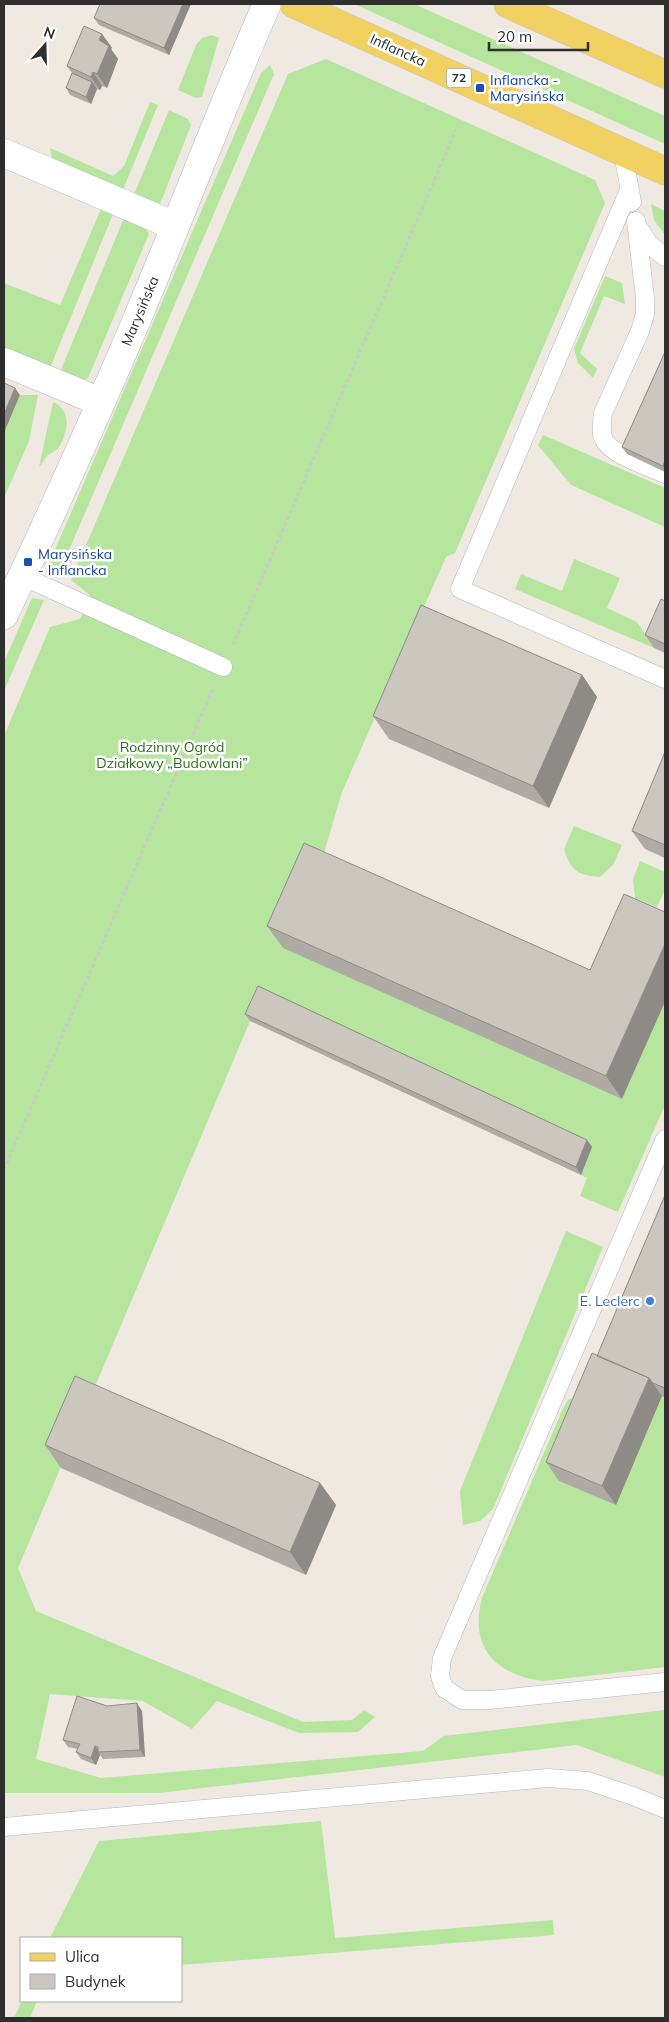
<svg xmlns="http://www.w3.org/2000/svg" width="669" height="2022" font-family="Mulish,sans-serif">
<rect width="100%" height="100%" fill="#efe9e1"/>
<path fill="#b6e59e" d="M354,4H414L665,116V144Z
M212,35L219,38L202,97L196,98L178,90L196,45L202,38Z
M326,59L595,180L605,203L455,553L446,557L342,792L320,866L622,1099L665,1002V1105L618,1212L580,1196L587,1178L581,1175L592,1147L262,993L18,1568L36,1611L303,1722L352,1720L364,1710L375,1717L358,1732L299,1733L217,1701L192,1729L143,1701L50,1694L36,1759L101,1778L423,1751L444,1736L665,1710V1777L577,1745L159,1793H4V736L50,627L80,619L90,595L71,580L288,74Z
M270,65L274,74L57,578L45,573L261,73Z
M150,102L158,105L122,192L53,163L50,148L113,176L124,166Z
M169,110L188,119L191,125L160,204L151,205L133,197Z
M651,204L665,211V235L654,220Z
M101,209L113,214L50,368L4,349V283L60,305Z
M124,218L143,225L149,234L88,378L80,381L60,372Z
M605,276L622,283L625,304L604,296L580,353L597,369L593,378L578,363L574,349Z
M20,395H38L29,441L4,498V433Z
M53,402C72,409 68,433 59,447C56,451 50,453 46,457C44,460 42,464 39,467Z
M543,435L665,488V527L571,485L538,445Z
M574,559L620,578L607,608L637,622L654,648L515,589L521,574L562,591Z
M32,598L44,600L4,691V662Z
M574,826L622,845L613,865L600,877C577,875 571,871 564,849Z
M640,861L665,872V890L657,907L635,898L633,879Z
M566,1231L603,1247L493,1509L480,1521L463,1525L460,1491Z
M662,1396L665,1398V1667L543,1681C495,1675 469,1647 482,1598L564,1406L568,1400L576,1397L615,1505Z
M321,1821L335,1938L553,1920L554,1935L181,1965V1938H50L99,1841Z
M22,2001H37L30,2018H14Z"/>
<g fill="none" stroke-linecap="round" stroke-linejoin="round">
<defs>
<path id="lane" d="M623,153L632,202
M629,190L460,589L665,679
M636,221L645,298V314L640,331L603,413C602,422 600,432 604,440C612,455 650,467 665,474
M638,227L649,244L665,257
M22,576L223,667
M665,1139L442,1658L440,1676L444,1688L462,1700H490L665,1682
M4,1827L548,1778L588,1781L633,1796L665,1809"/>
<path id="street" d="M4,153L175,226
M4,362L101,402
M4,615C58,500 111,384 159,266C195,179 229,90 267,4"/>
<path id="primary" d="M294,4L665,171
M508,4L665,74"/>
</defs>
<use href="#lane" stroke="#b4b7c1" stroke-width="19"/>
<use href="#street" stroke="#b4b7c1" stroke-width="29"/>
<use href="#primary" stroke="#c9c9c9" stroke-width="29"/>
<path stroke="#c9c9c9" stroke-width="3" stroke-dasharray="4 2.5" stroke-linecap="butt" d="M233,645L456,130
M4,1170L213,689"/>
<use href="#lane" stroke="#fff" stroke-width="18"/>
<use href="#street" stroke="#fff" stroke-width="28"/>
<use href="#primary" stroke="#f2d163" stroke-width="28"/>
</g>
<path fill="#afaba4" d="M191,4L169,55L99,25L94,18Z
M102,34L112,48L111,49L118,59L107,88L102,86L100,90L97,89L91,104L70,95L66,88L72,73L67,66Z
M665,352V472L627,454L622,447Z
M665,601V653L654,648L645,635Z
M582,675L597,697L549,808L389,739L373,716Z
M665,752V858L645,849L632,831Z
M267,926L590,970L622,1099L283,948Z
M245,1014L587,1140L592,1147L581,1175L250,1021Z
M665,1195V1398L662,1396L616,1505L559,1481L546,1462L597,1356Z
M45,1445L320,1483L336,1505L306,1575L61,1468Z
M107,1706L142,1711L145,1757L103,1759L100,1755L96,1765L81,1759L76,1752L78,1749L68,1747L63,1740Z"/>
<path fill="#8e8b86" d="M183,4H191L169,55L164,48Z
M102,34L112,48L111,49L118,59L107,88L97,74L99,40Z
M93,72L102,86L100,90L91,77Z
M92,82L97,89L91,104L86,97Z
M15,388L20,395L4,433V414Z
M665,460V469L663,466Z
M582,675L597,697L549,808L533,786Z
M665,944V1002L622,1099L606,1076Z
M587,1140L592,1147L581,1175L576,1167Z
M649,1378L662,1396L616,1505L602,1486Z
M320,1483L336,1505L306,1575L290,1552Z
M137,1703L142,1711L145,1757L140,1750Z
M95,1746L99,1752H98L100,1755L96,1765L91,1758Z"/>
<path fill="#cbc7bf" stroke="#8e8b86" d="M100,4H183L164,48L94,18Z
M84,26L102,34L99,40L109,46L97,74L93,72L91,77L67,66Z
M72,73L92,82L86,97L66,88Z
M665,352V460L663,466L622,447Z
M4,383L15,388L4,414Z
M661,599L665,601V644L645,635Z
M421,605L582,675L533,786L373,716Z
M665,752V845L632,831Z
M304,843L590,970L624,894L665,912V944L606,1076L267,926Z
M258,986L587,1140L576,1167L245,1014Z
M665,1195V1388L653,1383L649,1378L597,1356Z
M592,1353L649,1378L602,1486L546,1462Z
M75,1376L320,1483L290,1552L45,1445Z
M77,1696L107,1706L137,1703L140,1750L98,1752V1747L95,1746L91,1758L76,1752L80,1744L63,1740Z"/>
<g fill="#1a4fb4" stroke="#fff" stroke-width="2">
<rect x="475" y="83" width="10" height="10" rx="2.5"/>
<rect x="23" y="557" width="10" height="10" rx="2.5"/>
</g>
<circle fill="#3f7fe0" stroke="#fff" stroke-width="2" cx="650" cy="1301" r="5"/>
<g text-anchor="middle" stroke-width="5" stroke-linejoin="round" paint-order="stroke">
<rect fill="#fff" stroke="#6d6d6d" stroke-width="1" x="446.5" y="68.5" width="25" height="19" rx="4"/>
<g font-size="12" font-weight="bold" fill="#2e2e2e">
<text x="459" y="82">72</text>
</g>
<g font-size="14" fill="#2e2e2e" stroke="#fff">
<text transform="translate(398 50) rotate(24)" y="5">Inflancka</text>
<text transform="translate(140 311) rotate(-67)" y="5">Marysińska</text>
</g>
<g font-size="14" fill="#164399" stroke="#fff" text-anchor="start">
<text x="490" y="85">Inflancka -<tspan x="490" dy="16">Marysińska</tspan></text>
<text x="38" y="559">Marysińska<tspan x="38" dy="16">- Inflancka</tspan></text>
</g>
<g font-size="14" fill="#2c6e1b" stroke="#fff">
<text x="172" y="752">Rodzinny Ogród<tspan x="172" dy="16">Działkowy „Budowlani”</tspan></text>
</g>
<g font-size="14" fill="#366cbe" stroke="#fff" text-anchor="end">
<text x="640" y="1306">E. Leclerc</text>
</g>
</g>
<rect width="669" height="2022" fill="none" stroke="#2e2e2e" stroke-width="10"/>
<rect x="20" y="1937" width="162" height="65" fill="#ffffff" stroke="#ababab"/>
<rect x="30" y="1953" width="25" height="8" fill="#f2d163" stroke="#ababab"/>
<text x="65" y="1962" font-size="15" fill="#2e2e2e">Ulica</text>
<rect x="30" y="1974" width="25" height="15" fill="#cbc7bf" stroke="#ababab"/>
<text x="65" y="1987" font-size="15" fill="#2e2e2e">Budynek</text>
<g transform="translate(45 45) rotate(20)" stroke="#ffffff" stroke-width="4" paint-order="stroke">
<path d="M0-4L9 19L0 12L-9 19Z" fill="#2e2e2e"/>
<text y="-8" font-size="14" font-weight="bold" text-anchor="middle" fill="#2e2e2e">N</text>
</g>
<path d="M489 42v8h99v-8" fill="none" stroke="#2e2e2e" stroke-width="2.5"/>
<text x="497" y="42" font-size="15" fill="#2e2e2e" stroke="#ffffff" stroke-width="4" paint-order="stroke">20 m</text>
</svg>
